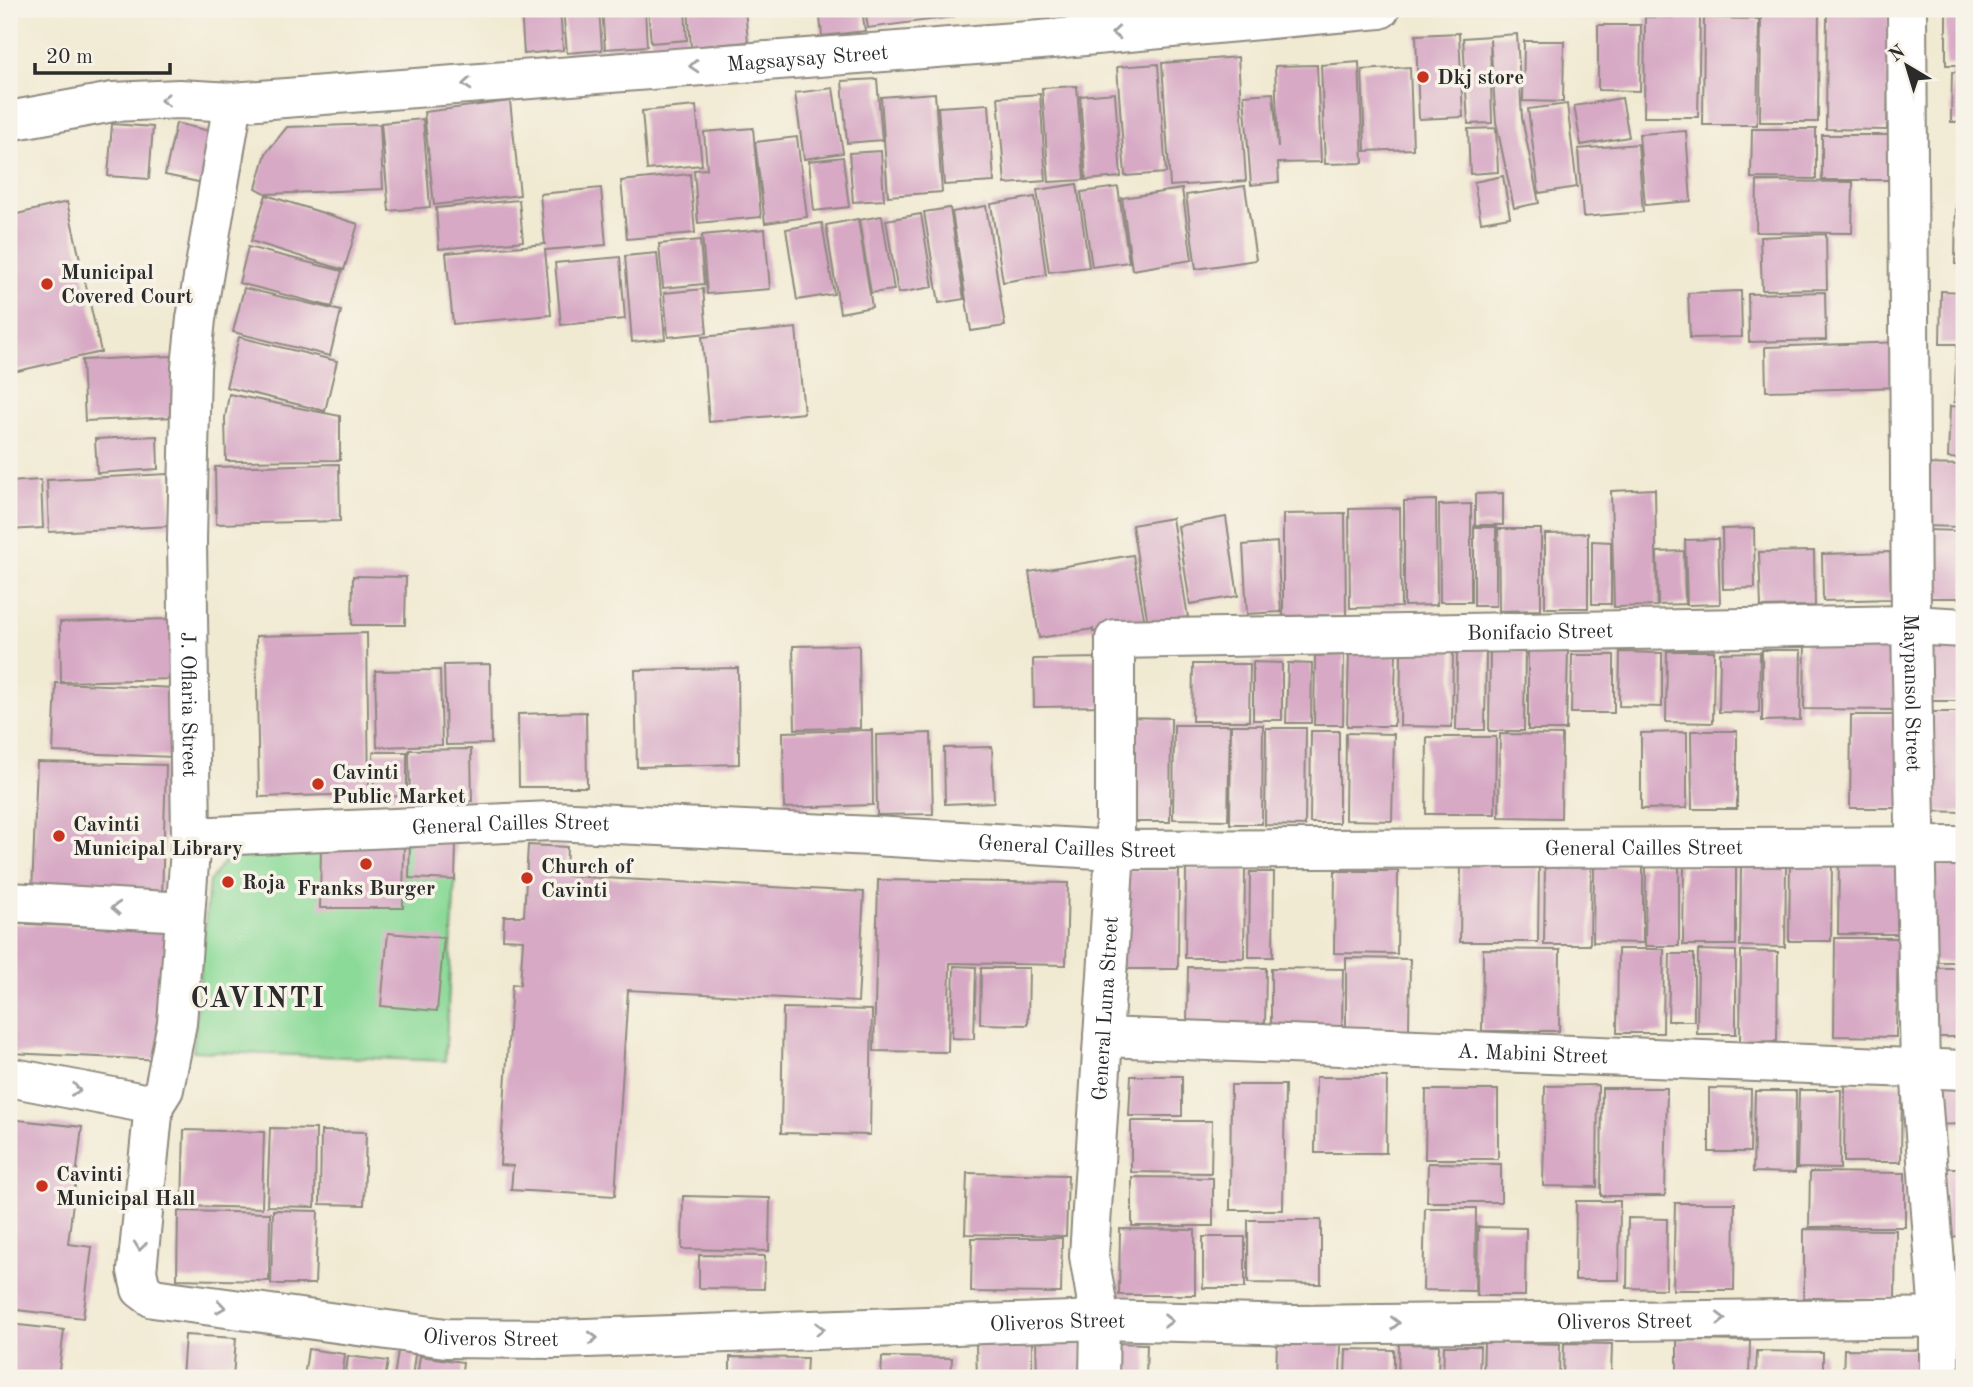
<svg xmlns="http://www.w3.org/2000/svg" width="1973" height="1387" font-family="'Old Standard TT',serif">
<rect width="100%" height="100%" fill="#f7f3e8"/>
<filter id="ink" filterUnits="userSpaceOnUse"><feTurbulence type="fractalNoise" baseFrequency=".0143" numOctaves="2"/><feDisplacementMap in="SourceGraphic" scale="14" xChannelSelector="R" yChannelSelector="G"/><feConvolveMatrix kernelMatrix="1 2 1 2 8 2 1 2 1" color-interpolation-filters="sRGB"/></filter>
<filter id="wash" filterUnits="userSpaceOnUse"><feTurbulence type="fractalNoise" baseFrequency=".00686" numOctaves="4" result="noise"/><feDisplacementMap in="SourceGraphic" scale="28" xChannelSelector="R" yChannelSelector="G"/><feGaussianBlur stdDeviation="1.57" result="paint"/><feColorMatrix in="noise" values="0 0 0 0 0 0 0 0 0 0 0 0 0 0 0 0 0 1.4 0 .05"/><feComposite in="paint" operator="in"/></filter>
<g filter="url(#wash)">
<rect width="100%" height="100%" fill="#f1ead3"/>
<path fill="#8bda98" stroke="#5b8262" stroke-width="2" d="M410,842L455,880L445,1061L193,1051L209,882L229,855L277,844Z"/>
<g id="blocks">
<path fill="#d7a9c5" d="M521,9H560L563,50L524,54Z
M563,9H599L602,50L567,53Z
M602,9H645L647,46L605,49Z
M648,9H685L687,40L651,43Z
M688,9H745L748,42L691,47Z
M819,9H862L865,31L822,36Z
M865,9H952L953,17L868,28Z
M1761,9H1819L1818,122H1760Z
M1827,9H1889L1887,130L1826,129Z
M1946,9H1964V65H1946Z
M1645,17L1700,18L1698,117H1644Z
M1704,18L1759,19L1757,125H1703Z
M1598,25H1641L1640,91L1598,90Z
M1459,33L1463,117L1419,119L1416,35Z
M1517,34L1522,118L1539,203L1514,208L1496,122L1490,39L1492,123L1468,124L1463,38Z
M1524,41H1564L1563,102L1523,101Z
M1238,57L1246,181L1170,186L1162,63Z
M1359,62L1363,163L1325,164L1321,65Z
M1158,64L1166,173L1125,176L1117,67Z
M1317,65L1321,162L1278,163L1279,182L1251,185L1244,95L1273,93L1278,148L1275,66Z
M1410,67L1413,149L1365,151L1362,70Z
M1952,72H1964V122H1951Z
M877,79L882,140L847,143L842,81Z
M1077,86L1084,180L1049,182L1042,88Z
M833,88L843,153L804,159L795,93Z
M935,93L942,192L888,196L881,97Z
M1115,93L1121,177L1086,180L1080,96Z
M1040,94L1046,181L1005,184L998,97Z
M1622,98L1629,137L1581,145L1574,106Z
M510,101L520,195L434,205L424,112Z
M989,104L994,182L944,185L938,107Z
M1567,104L1577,187L1539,193L1528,109Z
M696,106L702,165L647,170L642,111Z
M423,119L430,207L389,211L381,123Z
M176,123L218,133L208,184L165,175Z
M112,124L153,127L149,179L108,176Z
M380,124L383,189L267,194L256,188L266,153L287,127Z
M1959,126H1964V170H1959Z
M753,128L761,217L698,223L694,170L707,169L704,132Z
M1496,128L1498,172L1470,174L1468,129Z
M1752,129H1816V179L1751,178Z
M1686,131L1691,201L1645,205L1639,134Z
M1822,135H1892V180H1822Z
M797,137L807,217L765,223L755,142Z
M1638,144L1643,212L1583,217L1578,149Z
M881,151L884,200L853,202L849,153Z
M843,157L849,207L814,211L809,161Z
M690,174L695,233L627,239L621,181Z
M1957,174L1964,175V202H1956Z
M1503,176L1510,217L1481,222L1474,182Z
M1757,181L1853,182L1852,233L1756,232Z
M1077,184L1089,267L1049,272L1037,190Z
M1245,186L1256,260L1196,269L1186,195Z
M1118,187L1129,262L1092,267L1081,192Z
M601,188L606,245L545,250L551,315L453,324L446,253L545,244L540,194Z
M1182,189L1192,260L1132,270L1122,198Z
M266,195L358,224L344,270L251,241Z
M1035,197L1046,275L1003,282L991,204Z
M519,200L523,241L439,249L436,208Z
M67,202L101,352L9,373V216Z
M986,206L1005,326L971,331L952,212Z
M1956,206H1964V264H1955Z
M950,208L964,299L939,303L924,212Z
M921,214L933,287L898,293L886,220Z
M882,216L894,290L871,293L859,220Z
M858,219L872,307L840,313L826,225Z
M822,223L834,294L797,300L786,229Z
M765,229L770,289L707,294L702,235Z
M1826,234L1827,289L1762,290L1760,237Z
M700,240L704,284L663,288L659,244Z
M248,247L342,271L332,307L239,283Z
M657,253L665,339L632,342L625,256Z
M620,257L625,319L561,325L555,263Z
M244,288L341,311L330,356L233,332Z
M703,289L707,333L668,337L664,293Z
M1741,291L1742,337L1690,338L1688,293Z
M1941,291L1964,292V344H1940Z
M1825,292L1826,340L1749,342L1748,294Z
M796,328L804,413L709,422L702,337Z
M239,337L337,361L325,411L226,387Z
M1901,342L1902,387L1766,391L1765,347Z
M1957,346H1964V403L1954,402Z
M172,356L175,417L85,421L82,360Z
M229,394L340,416V460L226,461L225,418Z
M1950,406L1964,407V459L1948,458Z
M157,436L158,469L97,473L95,439Z
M339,464L340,521L216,524L215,467Z
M1922,464L1964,465V527L1920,526Z
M168,474L171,526L49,532L47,480Z
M41,480L43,528L9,530V482Z
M1655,489L1657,606L1614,607L1611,491Z
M1503,493V525H1475V494Z
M1436,500L1437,605L1404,606V501Z
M1471,504V602H1440L1439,505Z
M1400,508L1401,607L1350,608L1349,509Z
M1345,513L1346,615L1283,616V514Z
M1226,517L1238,596L1190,604L1178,526Z
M1172,518L1188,617L1148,624L1132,525Z
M1474,527H1496V606H1474Z
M1754,528L1755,588L1723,589L1722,529Z
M1498,529H1541V610L1499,611Z
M1925,530L1964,531V598H1923Z
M1588,533V608H1545V534Z
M1718,539L1720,604L1687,605L1685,540Z
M1592,541L1611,542V604H1592Z
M1277,542L1281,612L1247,614L1243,545Z
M1684,551L1685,604L1658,605L1657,552Z
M1814,551L1815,606L1761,607L1759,552Z
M1890,552L1891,599L1823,601L1822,554Z
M1133,555L1145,624L1093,632V629L1039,638L1029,572Z
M353,576L406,577L405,625H352Z
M171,619L172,679L61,682L60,622Z
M367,633L369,794L259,797L256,636Z
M1805,640H1896V710L1804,709Z
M1922,641H1964V701H1922Z
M859,645L860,728L795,729L793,646Z
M1457,649H1486L1485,730H1456Z
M1401,650H1453L1452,727L1400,726Z
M1490,650H1525L1524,731H1489Z
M1762,650H1801L1800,720L1762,721Z
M1528,651H1568L1566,730H1528Z
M1667,651H1714L1713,723L1666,722Z
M1620,652L1662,653V707L1619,706Z
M1760,652L1759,713L1719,712L1720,653Z
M1349,653H1396L1394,726H1347Z
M1344,655L1343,725H1314L1315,656Z
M1572,655H1614V713H1571Z
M1105,658L1106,706L1034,707L1033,659Z
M1253,662L1282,663V720H1253Z
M1288,663L1312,664L1311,723H1286Z
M490,664L491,744L446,745L444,665Z
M1193,664H1250L1249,721H1192Z
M738,668L739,764L637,767L635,670Z
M440,670L442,745L377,747L375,671Z
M56,683L176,688L172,757L53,752Z
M586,712L587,787H519L518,714Z
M1922,712H1964V812L1921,811Z
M1851,715H1903L1902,808H1850Z
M1122,717L1171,718L1170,822H1120Z
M1174,725H1230L1228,820L1173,819Z
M1231,725H1263L1262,824H1230Z
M1266,728H1306L1305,826L1265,825Z
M872,730L873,805L784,808L783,732Z
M1311,731H1339V823H1310Z
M1691,731H1737V809H1692Z
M1687,732V808L1641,809V733Z
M931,733L933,814L877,815L876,735Z
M1346,733L1394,734L1392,821L1345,820Z
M1500,734L1562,735L1561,818L1499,817Z
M1427,737H1496L1495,814H1426Z
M992,747L994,802L945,804L944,748Z
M471,749L472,801L410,803L409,750Z
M373,752H407V796L374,797Z
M37,762L166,765L162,897L32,894Z
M321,842H404L403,908H320Z
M410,842L456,843L455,880L409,878Z
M528,845L567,847L566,876L864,892L858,1002L628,990L615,1196L511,1190L513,1166L500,1165L512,984L520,985L523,940L503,939L504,916H524Z
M1839,858L1899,859L1898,934H1838Z
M1790,861L1832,862L1831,941H1789Z
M1461,862L1539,863L1538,942H1460Z
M1646,864L1679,865V946H1645Z
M1545,865H1591L1590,945H1544Z
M1741,865L1786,866L1785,947L1740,946Z
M1594,866L1643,867V943L1593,942Z
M1923,866H1964V962H1922Z
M1684,867H1736V945H1683Z
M1186,869H1245L1244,958H1185Z
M1118,870H1179L1178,969H1116Z
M1335,871H1398L1397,954L1334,953Z
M1250,872H1274L1273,957H1249Z
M878,880L1068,883L1066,965L950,963L948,1052L874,1051Z
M9,923L176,931L164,1060L9,1053Z
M388,933L444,938L437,1011L381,1006Z
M1835,938H1898L1896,1037L1834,1036Z
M1483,949L1560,950L1559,1031H1482Z
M1618,949H1664L1663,1033H1617Z
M1698,950L1736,951V1034H1697Z
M1741,951L1778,952L1777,1041L1740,1042Z
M1670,954H1694V1021H1668Z
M1346,958L1410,959L1409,1031H1346Z
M954,966L976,967L974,1039L952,1038Z
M1188,967L1266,968L1265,1025L1187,1024Z
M981,968H1029L1028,1025L980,1024Z
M1271,968L1343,969L1342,1029L1271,1028Z
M1926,968H1964V1037H1926Z
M783,1008L872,1010L870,1135L781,1133Z
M1131,1076H1182V1116H1129Z
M1316,1077H1387L1386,1153H1315Z
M1964,1080V1124L1931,1125L1930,1081Z
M1231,1085H1285L1283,1210H1230Z
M1598,1085L1597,1187L1543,1186L1545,1086Z
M1845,1085H1902L1901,1162H1844Z
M1602,1088H1667L1665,1196H1601Z
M1709,1088L1751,1089L1750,1152H1709Z
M1426,1090H1498V1159H1425Z
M1799,1090H1841L1840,1169L1797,1168Z
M1755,1091H1796L1795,1173L1753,1172Z
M9,1119L82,1127L68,1244L92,1247L83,1318L9,1309Z
M1131,1121H1212L1211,1173L1131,1172Z
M270,1128L316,1129L315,1207L267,1206Z
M184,1130L264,1132L262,1208L182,1206Z
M321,1131L366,1132L364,1205L320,1204Z
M1428,1163L1501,1164V1202H1427Z
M1945,1168H1964V1236L1945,1237Z
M1810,1172L1905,1173V1227H1809Z
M967,1173L1068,1175L1066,1236L965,1234Z
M1132,1177L1213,1178V1226H1132Z
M683,1196L770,1198L769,1251L682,1249Z
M1576,1201H1620L1619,1280H1575Z
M1675,1203H1735L1734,1290H1673Z
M1425,1208H1476L1475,1291L1423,1290Z
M273,1210L318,1211L315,1284H271Z
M178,1211L270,1213L269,1281L177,1279Z
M1628,1218L1667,1219L1666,1289L1627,1288Z
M1248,1220H1321V1284L1248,1283Z
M1478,1227L1526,1228L1525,1296H1477Z
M1120,1229L1195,1230V1295H1119Z
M1804,1229L1896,1230L1895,1298H1804Z
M1203,1237H1245V1288H1203Z
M972,1238H1062L1061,1293L971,1292Z
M699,1255L765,1256L764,1289L699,1288Z
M9,1324L64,1330L58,1378H9Z
M185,1335L236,1338L233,1378H182Z
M1082,1338L1083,1378H1037L1036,1339Z
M1677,1340L1750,1341L1749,1378H1677Z
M1032,1342V1378H977L976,1344Z
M1484,1342L1560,1344L1559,1378H1483Z
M1113,1343L1147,1344L1146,1378H1112Z
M1277,1343L1341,1344L1340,1378H1276Z
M1564,1343L1612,1344L1611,1378H1563Z
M1399,1344L1439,1345L1438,1378H1398Z
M1444,1346H1480L1479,1378H1443Z
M308,1349L345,1354L342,1378H304Z
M1346,1349L1394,1350V1378H1345Z
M1844,1349L1926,1350L1925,1378H1843Z
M398,1351L415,1354L412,1378H394Z
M1757,1351L1823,1352V1378H1756Z
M348,1356L388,1361L385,1378H345Z
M420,1356L463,1362L461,1378H417Z
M730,1357L807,1358L806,1378H730Z
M882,1357L952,1358L951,1378H881Z"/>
</g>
</g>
<g filter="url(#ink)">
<use href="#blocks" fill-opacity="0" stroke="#8e8a7f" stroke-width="2"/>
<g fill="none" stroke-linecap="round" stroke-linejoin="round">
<defs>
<g id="minor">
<path id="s1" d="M1907,9L1911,625L1920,1069L1939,1316V1378"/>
<path id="s2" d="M233,102L196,319L191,367L187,539L191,837L177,1023L164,1089L154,1105L137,1271L141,1289L153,1298L446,1338L558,1339L1100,1320L1295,1325L1964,1317"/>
<path id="s3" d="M9,121L113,102L179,99L233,102L1041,40L1380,9"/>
<path id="s4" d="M191,837L552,821L873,836L1115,850L1964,846"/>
<path d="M9,902L185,912"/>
<path id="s5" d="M1103,1037L1964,1070"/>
<path d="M9,1077L154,1105"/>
<path id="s6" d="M1099,1378L1100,1320L1089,1256L1115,850V639L1911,625L1964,628"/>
</g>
</defs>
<use href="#minor" stroke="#8e8a7f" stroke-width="42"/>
<use href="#minor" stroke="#fff" stroke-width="38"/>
</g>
<defs><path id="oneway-chevron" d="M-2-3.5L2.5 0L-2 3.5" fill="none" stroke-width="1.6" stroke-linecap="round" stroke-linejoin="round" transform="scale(1.75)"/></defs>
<g stroke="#a0a0a0">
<use href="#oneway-chevron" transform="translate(1116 33) rotate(175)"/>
<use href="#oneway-chevron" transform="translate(694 66) rotate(176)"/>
<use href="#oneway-chevron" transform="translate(467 84) rotate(176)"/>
<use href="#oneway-chevron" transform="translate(165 100) rotate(177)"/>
<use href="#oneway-chevron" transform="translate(116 908) rotate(-177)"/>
<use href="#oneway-chevron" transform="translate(76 1090) rotate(11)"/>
<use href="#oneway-chevron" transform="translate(140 1246) rotate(96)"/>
<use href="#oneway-chevron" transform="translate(221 1307) rotate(8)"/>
<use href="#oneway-chevron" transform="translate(1721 1319) rotate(-1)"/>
<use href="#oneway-chevron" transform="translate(1168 1321) rotate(1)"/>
<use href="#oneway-chevron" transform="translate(1395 1323) rotate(-1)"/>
<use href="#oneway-chevron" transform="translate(820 1329) rotate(-2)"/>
<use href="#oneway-chevron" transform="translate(593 1338) rotate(-2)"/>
</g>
</g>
<g fill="#c8321e" stroke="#f7f3e8" stroke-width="2.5">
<circle cx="1423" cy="77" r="7"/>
<circle cx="47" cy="284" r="7"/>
<circle cx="318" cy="784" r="7"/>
<circle cx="59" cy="836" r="7"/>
<circle cx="366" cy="864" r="7"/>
<circle cx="527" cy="878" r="7"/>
<circle cx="228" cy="882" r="7"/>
<circle cx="42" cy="1186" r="7"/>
</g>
<g text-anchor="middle" stroke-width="7" stroke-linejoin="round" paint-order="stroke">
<g font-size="21" fill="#2b2b2b" stroke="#f7f3e8">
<text dy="7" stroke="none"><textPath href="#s3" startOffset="802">Magsaysay Street</textPath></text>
<text dy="7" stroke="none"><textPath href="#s6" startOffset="1166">Bonifacio Street</textPath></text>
<text dy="7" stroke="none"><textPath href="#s1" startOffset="684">Maypansol Street</textPath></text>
<text dy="7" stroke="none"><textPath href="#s2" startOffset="606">J. Oflaria Street</textPath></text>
<text dy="7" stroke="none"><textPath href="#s4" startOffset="320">General Cailles Street</textPath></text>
<text dy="7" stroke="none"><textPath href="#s4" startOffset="887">General Cailles Street</textPath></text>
<text dy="7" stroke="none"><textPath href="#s4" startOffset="1454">General Cailles Street</textPath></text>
<text dy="7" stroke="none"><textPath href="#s6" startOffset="371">General Luna Street</textPath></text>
<text dy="7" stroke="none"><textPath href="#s5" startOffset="430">A. Mabini Street</textPath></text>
<text dy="7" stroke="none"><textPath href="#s2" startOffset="2686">Oliveros Street</textPath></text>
<text dy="7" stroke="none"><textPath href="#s2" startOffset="2119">Oliveros Street</textPath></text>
<text dy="7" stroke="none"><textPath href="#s2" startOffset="1552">Oliveros Street</textPath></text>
</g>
<g font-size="21" font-weight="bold" fill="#2b2b2b" stroke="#f7f3e8" text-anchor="start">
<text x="1437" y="84">Dkj store</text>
<text x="61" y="279">Municipal<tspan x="61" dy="24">Covered Court</tspan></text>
<text x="332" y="779">Cavinti<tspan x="332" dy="24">Public Market</tspan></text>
<text x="73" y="831">Cavinti<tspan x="73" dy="24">Municipal Library</tspan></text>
<text x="541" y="873">Church of<tspan x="541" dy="24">Cavinti</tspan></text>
<text x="242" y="889">Roja</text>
<text x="366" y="895" text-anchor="middle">Franks Burger</text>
<text x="56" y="1181">Cavinti<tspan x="56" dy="24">Municipal Hall</tspan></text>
</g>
<g font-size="28" font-weight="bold" letter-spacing="2" fill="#2b2b2b" stroke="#f7f3e8">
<text x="258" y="1007">CAVINTI</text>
</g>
</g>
<rect width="1973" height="1387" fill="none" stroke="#f7f3e8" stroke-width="35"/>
<g transform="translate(1907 66) rotate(322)" stroke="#f7f3e8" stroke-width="5" paint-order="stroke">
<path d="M0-5L12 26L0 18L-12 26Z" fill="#2b2b2b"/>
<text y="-10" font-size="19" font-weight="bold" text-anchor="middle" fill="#2b2b2b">N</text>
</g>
<path d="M35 63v10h135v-10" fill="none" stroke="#2b2b2b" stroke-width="3.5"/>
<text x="46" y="63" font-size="21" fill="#2b2b2b" stroke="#f7f3e8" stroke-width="5" paint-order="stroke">20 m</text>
</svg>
